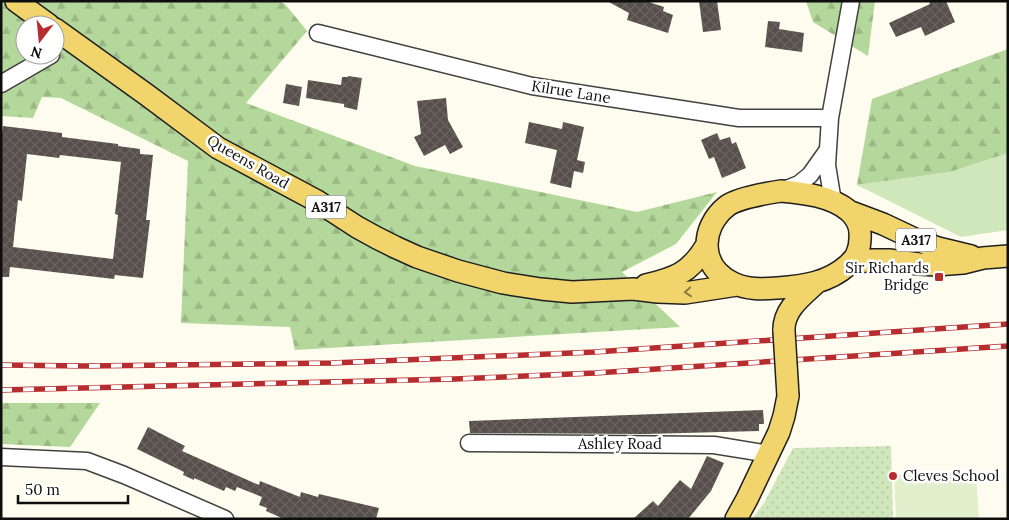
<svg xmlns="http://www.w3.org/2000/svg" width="1009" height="520" font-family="Lora,serif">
<defs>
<pattern id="forest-firs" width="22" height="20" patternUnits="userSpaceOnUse" patternTransform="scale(1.25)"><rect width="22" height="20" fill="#b4d79b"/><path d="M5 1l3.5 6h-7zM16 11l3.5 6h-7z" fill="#9ab784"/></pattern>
<pattern id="park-dots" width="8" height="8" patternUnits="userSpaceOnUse" patternTransform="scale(1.25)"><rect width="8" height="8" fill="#d0e7bb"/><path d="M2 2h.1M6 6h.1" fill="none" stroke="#b1c5a0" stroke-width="1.8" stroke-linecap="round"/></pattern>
<pattern id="building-cross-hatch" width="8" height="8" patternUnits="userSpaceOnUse" patternTransform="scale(1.25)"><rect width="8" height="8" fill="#564f4b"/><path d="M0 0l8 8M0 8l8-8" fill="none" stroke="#696461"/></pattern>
</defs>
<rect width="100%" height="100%" fill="#fefcef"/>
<path fill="#d0e7bb" d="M1008,153V230L961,237L857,185L950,172Z"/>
<path fill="url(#forest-firs)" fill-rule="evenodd" d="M1,1H278L285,4L307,31L246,103L415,166L637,212L717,192L676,244L622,272L680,327L295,350L290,327L181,323L188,161L61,98L42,97L33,118L1,116ZM25,25H55V55H25Z
M806,1H875L868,56L813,22Z
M1008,49V153L950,172L857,185L872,99Z
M1,403H100L70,447L1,444Z"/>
<path fill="url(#park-dots)" d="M891,446L893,519H752L764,503L793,448Z"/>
<path fill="#e2efcc" d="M976,472L979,519H896L894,475Z"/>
<path fill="url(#building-cross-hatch)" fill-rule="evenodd" d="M607,1H646L664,7L663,11L673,15L668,33L627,20L629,13Z
M699,1H717L721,30L703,32Z
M929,1H946L955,22L925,36L921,27L896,37L889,23L930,4Z
M768,21L780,22L779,29L804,33L802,52L765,47Z
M348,76L362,78L357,110L344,107V104L306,98L308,80L341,85L342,77H348Z
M286,84L302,87L299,106L283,103Z
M446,98L448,120L463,147L450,154L445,145L424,156L414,137L421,134L417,101Z
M529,122L562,129L563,122L584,127L577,160L585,162L583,173L574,171L571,188L550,183L557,150L525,143Z
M3,126L62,133V137L118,144V146L140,149V154L153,155L146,220H150L143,278L115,275L114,279L10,267L9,277H1V140ZM27,154L59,158L60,155L121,162L115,214L118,215L113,259L13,247L18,200L22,201Z
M717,133L720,140L730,137L732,144L736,142L746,168L722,178L714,157L709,159L701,140Z
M763,410L764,424H759V431L646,434L470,433L469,421Z
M148,427L185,446L182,451L259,485L260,481L300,497L301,492L318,497L319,494L379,508L376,519H284L266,511L267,508L259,505L262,497L237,487L235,491L226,487L224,491L194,478V480L183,475L184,472L137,449Z
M707,456L724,463L711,491L688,519H633L653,501L658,506L680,480L691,489Z"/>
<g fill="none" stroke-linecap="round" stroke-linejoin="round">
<defs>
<path id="minor" d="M318,33L532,86L739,118H830
M1,84L51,55
M781,191L799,184L810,175L827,151
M833,202L827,165L830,118L851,1
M469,443L714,445L769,454
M1,457L87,461L124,475L225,519"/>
<path id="major" d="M16,1L49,25
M55,29L147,95L218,148L317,201L357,227L377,238L395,247L417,257L458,271L503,283L541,289L572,292L633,289L658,292L685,293L737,285
M781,191C804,193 831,196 849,211C857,218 861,228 860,238C860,243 859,249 857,253C856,257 851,262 848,265C828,283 803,286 778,288C762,289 748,290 733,283C700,268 699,228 727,206C738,198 768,193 781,191Z
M851,212L883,224L919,241L938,248L971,256
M850,263L873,260H889L919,264L936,265L963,263L983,258L1008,256
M646,285C675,278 690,273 706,246
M784,331C783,310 801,297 816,283
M736,519L747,499L779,432L784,416L788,396"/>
</defs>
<use href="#minor" stroke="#414141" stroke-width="19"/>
<use href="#major" stroke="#1f1f1f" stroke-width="24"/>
<use href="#minor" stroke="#fff" stroke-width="16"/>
<use href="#major" stroke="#f1d56c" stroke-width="21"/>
<defs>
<path id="rail" d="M1,365L86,366L332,363L595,352L1008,324
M1,390L455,379L595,373L1008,346"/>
</defs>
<use href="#rail" stroke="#b72d2f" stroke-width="5.5"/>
<use href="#rail" stroke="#fff" stroke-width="4" stroke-dasharray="11" stroke-linecap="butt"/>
<defs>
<path id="major-bridge" d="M784,331L788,396"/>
</defs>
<use href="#major-bridge" stroke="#1f1f1f" stroke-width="24" stroke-linecap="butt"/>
<use href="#major-bridge" stroke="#f1d56c" stroke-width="21"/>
</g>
<defs><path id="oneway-chevron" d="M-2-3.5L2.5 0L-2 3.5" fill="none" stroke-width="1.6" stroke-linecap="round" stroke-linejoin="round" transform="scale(1.25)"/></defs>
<use stroke="#8b7b42" href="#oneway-chevron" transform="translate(688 292) rotate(175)"/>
<g fill="#b72d2f" stroke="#fff" stroke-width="2">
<rect x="934" y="272" width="10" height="10" rx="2.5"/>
<circle cx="893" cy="476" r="5"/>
</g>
<g text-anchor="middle" stroke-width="5" stroke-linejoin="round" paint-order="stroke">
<g fill="#fff" stroke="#565656" stroke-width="1">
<rect x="306" y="195.5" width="40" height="23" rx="4"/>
<rect x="896" y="228.5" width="40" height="23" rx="4"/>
</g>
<g font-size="14" font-weight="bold" fill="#0e0e0e">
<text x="326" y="212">A317</text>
<text x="916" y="245">A317</text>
</g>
<g font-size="15" fill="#0e0e0e" stroke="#fff">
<text transform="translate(571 92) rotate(9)" y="5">Kilrue Lane</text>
<text transform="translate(248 162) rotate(30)" y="5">Queens Road</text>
<text x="620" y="449">Ashley Road</text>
</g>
<g font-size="15" fill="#0e0e0e" stroke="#fff" text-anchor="end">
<text x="929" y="273">Sir Richards<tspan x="929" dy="17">Bridge</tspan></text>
<text x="903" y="481" text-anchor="start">Cleves School</text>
</g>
</g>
<rect width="1009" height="520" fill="none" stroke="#0e0e0e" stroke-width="5"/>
<g transform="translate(40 40) rotate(196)"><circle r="24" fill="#ffffff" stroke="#9f9f9f"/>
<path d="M0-4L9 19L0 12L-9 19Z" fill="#b72d2f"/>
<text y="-8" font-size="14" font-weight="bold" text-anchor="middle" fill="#0e0e0e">N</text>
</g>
<path d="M18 495v8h110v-8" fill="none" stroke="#0e0e0e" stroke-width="2.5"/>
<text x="25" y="495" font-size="15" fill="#0e0e0e" stroke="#ffffff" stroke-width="4" paint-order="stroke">50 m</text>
</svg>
